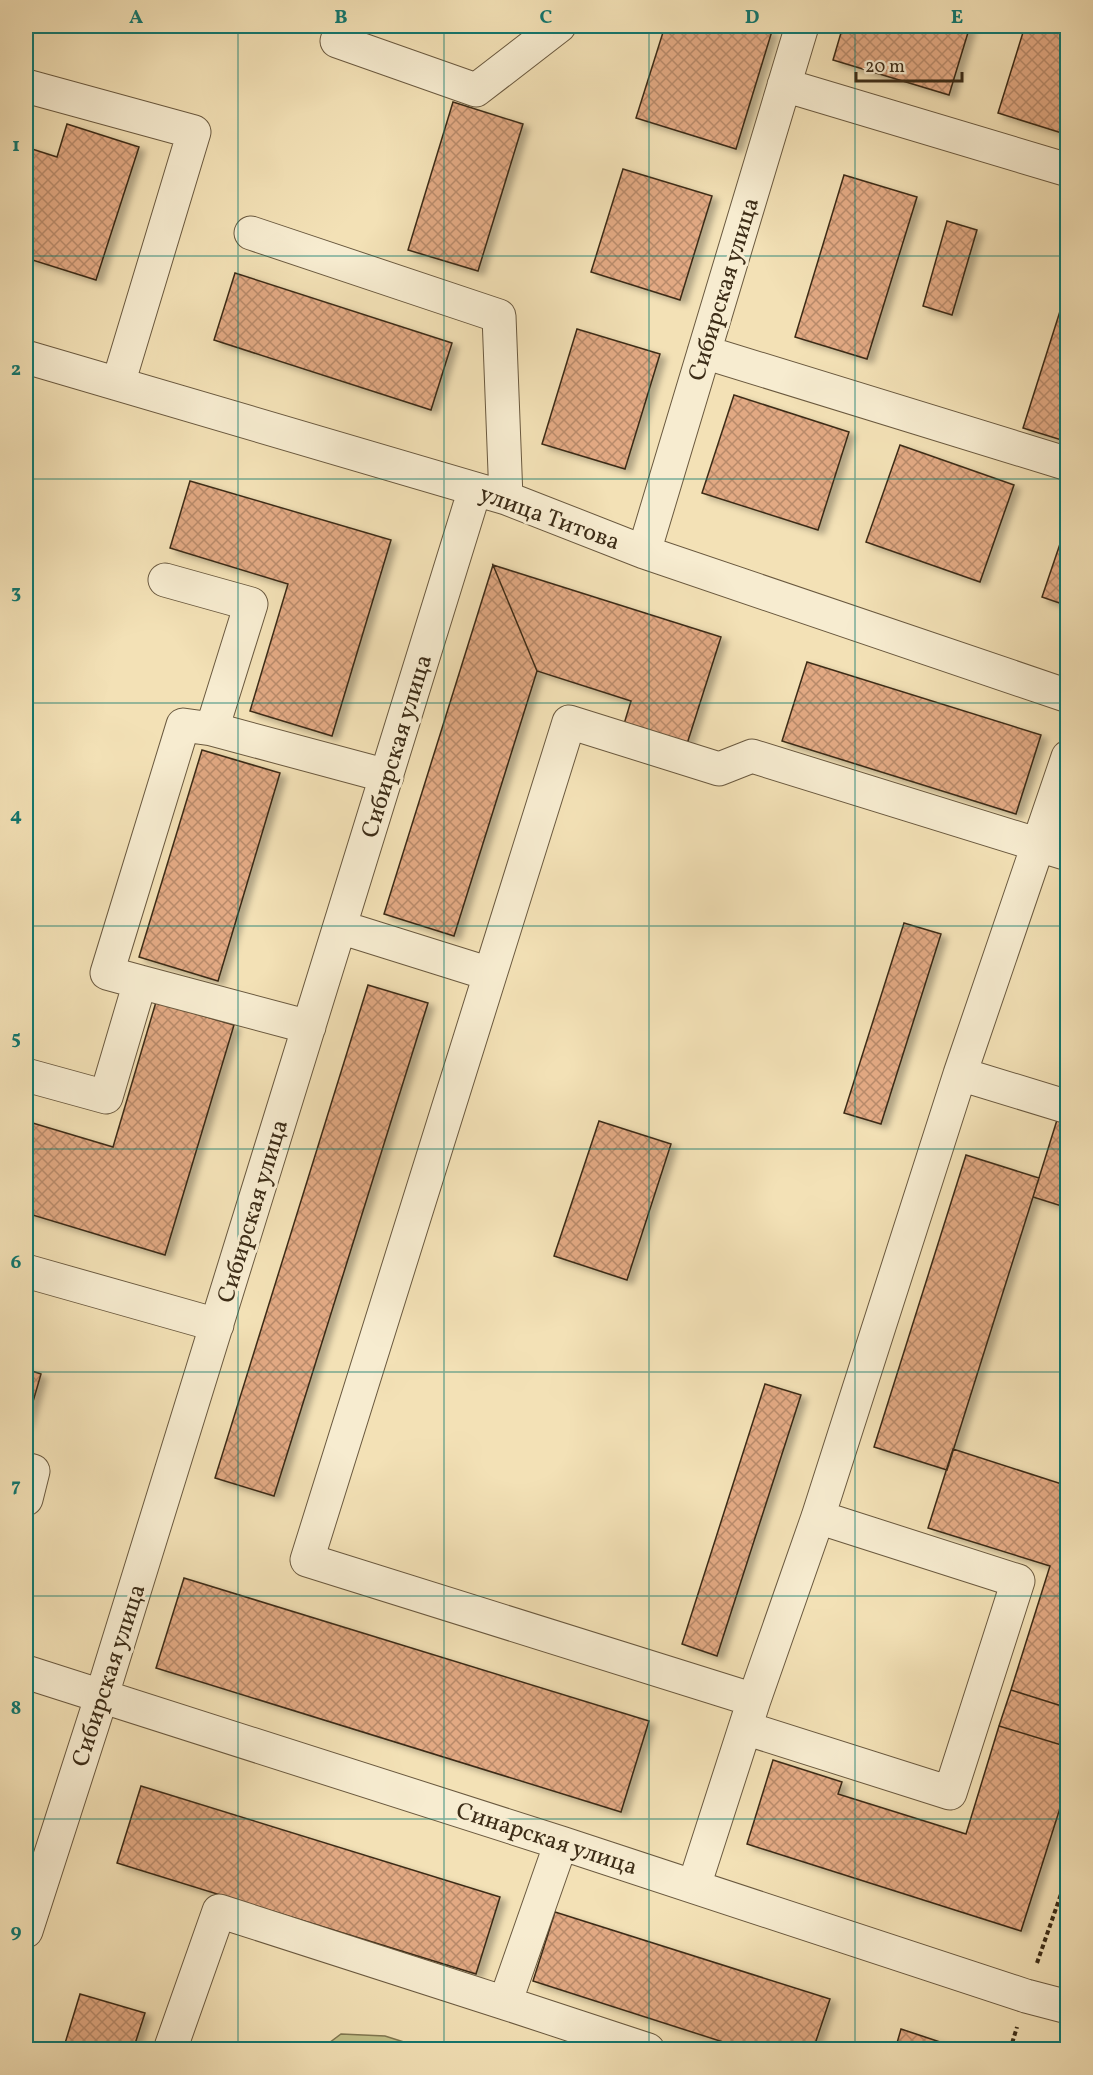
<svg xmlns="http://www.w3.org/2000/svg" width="1093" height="2075" font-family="Vollkorn,serif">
<defs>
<pattern id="building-cross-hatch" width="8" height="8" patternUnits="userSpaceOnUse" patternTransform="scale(1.5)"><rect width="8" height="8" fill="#e2a983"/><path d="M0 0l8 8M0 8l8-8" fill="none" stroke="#b88a6a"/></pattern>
<filter id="shadow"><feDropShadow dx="6" dy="4" stdDeviation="3" flood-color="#0004"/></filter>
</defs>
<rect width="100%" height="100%" fill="#f3e1b6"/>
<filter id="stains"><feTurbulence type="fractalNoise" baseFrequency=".00333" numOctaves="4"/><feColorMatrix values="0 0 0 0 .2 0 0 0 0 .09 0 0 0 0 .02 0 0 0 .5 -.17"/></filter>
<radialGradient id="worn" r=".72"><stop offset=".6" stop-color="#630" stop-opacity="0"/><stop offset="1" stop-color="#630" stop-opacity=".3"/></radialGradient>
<path fill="#c2c189" stroke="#7f7650" stroke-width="1.5" d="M341,2034L385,2036L426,2049H321Z"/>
<path fill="url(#building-cross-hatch)" stroke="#3c2c17" stroke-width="1.5" filter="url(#shadow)" d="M665,26H754L772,31L736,149L636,118Z
M843,26H970L949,95L833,60Z
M1025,26L1068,27V135L998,113Z
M453,102L523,124L478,271L408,250Z
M67,124L139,147L96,280L26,258V147L57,157Z
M623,169L712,196L680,300L591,272Z
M844,175L917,197L867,359L795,337Z
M947,221L977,230L952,315L923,306Z
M235,273L452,343L431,410L214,340Z
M1068,286V442L1023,428Z
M577,329L660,354L625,469L542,444Z
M734,395L849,432L818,530L702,493Z
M900,445L1014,485L980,582L866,542Z
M190,481L391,540L332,736L250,711L288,584L170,548Z
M1062,538L1068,540V606L1042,597Z
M493,565L537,671L454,936L384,914Z
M493,565L721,637L687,744L624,724L631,701L537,671Z
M807,662L1041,735L1016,814L782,741Z
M202,750L280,773L218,981L139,957Z
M904,923L941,934L881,1124L844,1113Z
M368,985L428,1003L274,1496L215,1478Z
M156,1002L234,1025L165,1255L26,1213V1121L113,1147Z
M1057,1120L1068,1124V1208L1033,1197Z
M599,1121L671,1144L627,1280L554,1256Z
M966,1155L1039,1178L947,1470L874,1447Z
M26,1369L41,1374L26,1426Z
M765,1384L801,1395L717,1656L682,1644Z
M953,1449L1068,1486V1708L1011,1690L1050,1566L928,1528Z
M184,1578L649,1721L621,1812L156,1668Z
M1011,1690L1068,1708V1747L999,1726Z
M999,1726L1068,1747V1783L1021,1931L747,1844L773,1760L842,1782L838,1794L966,1834Z
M141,1786L500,1897L476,1974L117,1863Z
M555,1912L830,1999L813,2050H748L533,1981Z
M80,1994L145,2013L133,2050H63Z
M901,2029L964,2050H895Z"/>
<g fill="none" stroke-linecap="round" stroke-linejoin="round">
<defs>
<path id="minor" d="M342,26L337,41L476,90L559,26
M784,85L1068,170
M26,86L194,132L118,384
M251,233L499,316L506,498
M704,352L1068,464
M26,357L506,498L644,552L1068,696
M644,552L802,26
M165,580L251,604L212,729L387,776
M340,927L490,974
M140,982L107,973L183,725L212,729
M960,1074L1068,757
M26,1075L106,1097L140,982L309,1027
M26,1271L217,1325
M26,1469L33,1471L26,1499
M26,1672L561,1843L1026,1996L1068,2007
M754,1700L307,1560L569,722L719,769L752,756L1068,854
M745,1728L950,1793L1018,1581L818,1517
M694,1886L754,1700L818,1517L960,1074L1068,1107
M26,1931L102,1695L475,489
M505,2003L648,2050
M170,2050L219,1911L505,2003L561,1843"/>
</defs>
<use href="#minor" stroke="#6a593f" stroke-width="35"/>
<path stroke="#3c2c17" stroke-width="4" stroke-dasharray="4.5 3" stroke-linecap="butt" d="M1037,1963L1068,1874
M1010,2050L1017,2027"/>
<use href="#minor" stroke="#f7ecd0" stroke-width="33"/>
</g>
<path fill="none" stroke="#0f766e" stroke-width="1.5" stroke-opacity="0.55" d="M238,26V2050M444,26V2050M649,26V2050M855,26V2050M26,256H1068M26,479H1068M26,703H1068M26,926H1068M26,1149H1068M26,1372H1068M26,1596H1068M26,1819H1068"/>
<g text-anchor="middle" stroke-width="6" stroke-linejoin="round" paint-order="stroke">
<g font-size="24" fill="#3c2c17" stroke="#f7ecd0">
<text transform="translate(723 289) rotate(-73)" y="8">Сибирская улица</text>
<text transform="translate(550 517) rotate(20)" y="8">улица Титова</text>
<text transform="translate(396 746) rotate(-73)" y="8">Сибирская улица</text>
<text transform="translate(252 1211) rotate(-73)" y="8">Сибирская улица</text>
<text transform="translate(108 1675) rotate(-72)" y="8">Сибирская улица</text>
<text transform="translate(547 1838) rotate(18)" y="8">Синарская улица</text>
</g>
</g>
<rect width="1093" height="2075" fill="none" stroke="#f3e1b6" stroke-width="66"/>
<path d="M856 72v9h106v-9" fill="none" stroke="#3c2c17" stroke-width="3"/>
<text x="865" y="72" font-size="18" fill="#3c2c17" stroke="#f7ecd0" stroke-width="4.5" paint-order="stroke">20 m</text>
<rect x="33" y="33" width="1027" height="2009" fill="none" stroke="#0f766e" stroke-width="2"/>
<g font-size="20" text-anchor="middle" font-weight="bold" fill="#0f766e">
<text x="136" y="23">A</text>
<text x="341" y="23">B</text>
<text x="546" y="23">C</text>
<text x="752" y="23">D</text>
<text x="957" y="23">E</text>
<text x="16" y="151">1</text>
<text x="16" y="375">2</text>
<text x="16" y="598">3</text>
<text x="16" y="821">4</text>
<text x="16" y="1044">5</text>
<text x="16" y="1268">6</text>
<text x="16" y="1491">7</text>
<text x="16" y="1714">8</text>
<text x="16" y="1937">9</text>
</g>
<rect width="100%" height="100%" filter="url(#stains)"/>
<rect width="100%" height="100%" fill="url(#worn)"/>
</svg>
